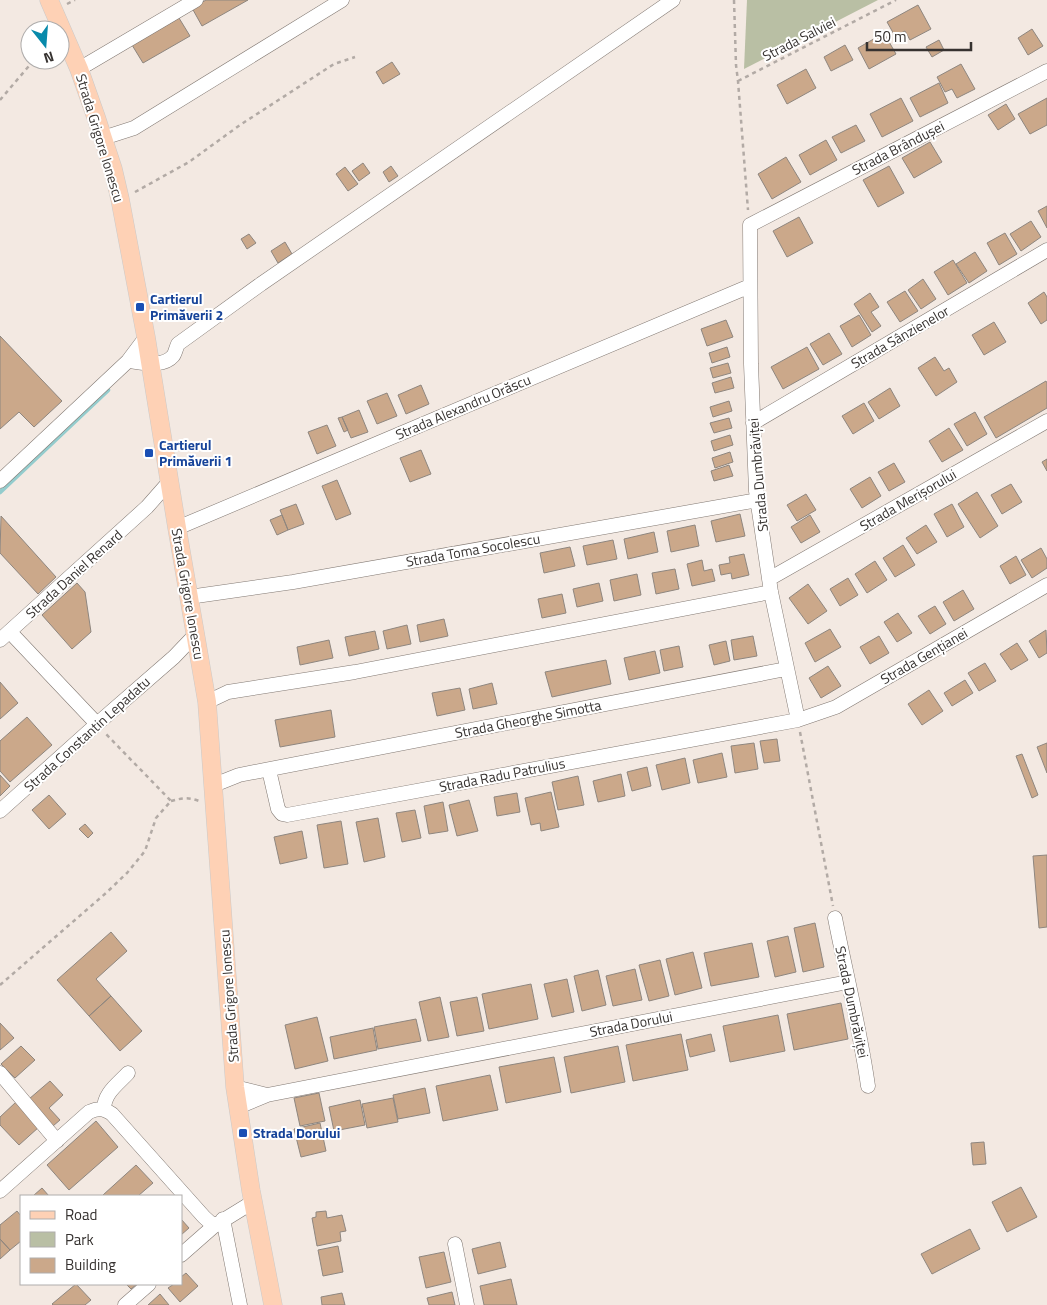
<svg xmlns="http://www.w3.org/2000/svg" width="1047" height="1305" font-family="'Titillium Web',sans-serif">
<rect width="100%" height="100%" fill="#f3e9e2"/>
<path fill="#b9bfa4" d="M747,0H878L744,69Z"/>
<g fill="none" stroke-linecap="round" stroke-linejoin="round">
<path stroke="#94cccd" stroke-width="4.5" d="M0,492L108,390"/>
</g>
<path fill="#cba88a" stroke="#8e867f" d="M206,0H248L202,26L192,8Z
M918,5L931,29L910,40L905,31L895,36L887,22Z
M179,18L190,36L143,63L132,45Z
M1032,29L1043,46L1028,55L1018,38Z
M884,33L896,54L869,69L858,48Z
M939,40L944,50L932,57L926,47Z
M845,45L853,60L831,71L824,57Z
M392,62L400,74L383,84L376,72Z
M961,64L975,89L957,98L952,89L945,92L937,77Z
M806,69L816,88L787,104L777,85Z
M939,83L948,103L920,117L910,98Z
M901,98L913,121L882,137L870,114Z
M1047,98V125L1030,134L1018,114Z
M1006,104L1015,119L998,130L988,115Z
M856,125L865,141L841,153L832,137Z
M826,140L837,160L810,175L799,155Z
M930,142L942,162L914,178L902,158Z
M786,157L801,182L772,199L758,174Z
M363,163L370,173L359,181L352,171Z
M391,166L398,176L389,182L383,172Z
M889,166L904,193L878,207L863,180Z
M345,167L358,184L348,191L336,174Z
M1047,206V228L1038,211Z
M799,217L813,243L787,257L773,231Z
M1031,221L1041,237L1021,251L1010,234Z
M1005,233L1017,254L999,265L987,243Z
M249,234L256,243L247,249L241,239Z
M285,242L292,254L278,263L271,251Z
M975,252L987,271L969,283L956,264Z
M953,260L967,283L948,295L934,272Z
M923,279L936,299L921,309L908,290Z
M905,291L918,311L900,322L887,302Z
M1044,292L1047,297V320L1041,324L1028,303Z
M870,293L879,307L871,312L881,326L872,332L854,304Z
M859,315L871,335L852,347L840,326Z
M726,320L733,337L707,346L701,329Z
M994,322L1006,342L984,355L972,335Z
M829,333L842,354L823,365L810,344Z
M0,336L62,401L34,427L19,412L0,429Z
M727,347L730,357L712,363L709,353Z
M807,347L819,369L783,389L771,367Z
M935,357L944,371L949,368L957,382L936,396L918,368Z
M728,363L731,373L713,378L710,368Z
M731,377L734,388L715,393L712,383Z
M1046,381L1047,383V408L996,438L984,417Z
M421,385L429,404L406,414L398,395Z
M890,388L900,406L879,419L868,402Z
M387,393L397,416L377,424L367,401Z
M729,401L732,411L713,417L710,407Z
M864,403L874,421L853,434L842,416Z
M359,410L368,432L351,438L342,417Z
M975,412L987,434L967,446L954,424Z
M342,417L348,430L344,432L338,418Z
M729,418L732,428L714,433L710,423Z
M327,425L336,446L317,454L308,432Z
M949,428L963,450L942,462L929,441Z
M730,435L733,445L714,451L711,441Z
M421,450L431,474L410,482L400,458Z
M730,452L733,462L715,468L712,458Z
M1047,459V471L1042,462Z
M894,463L905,482L889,491L878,472Z
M729,465L733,476L714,481L711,471Z
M870,477L881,496L862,508L850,489Z
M337,480L351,514L336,520L322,486Z
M1011,484L1022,502L1002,514L991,495Z
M977,492L998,526L980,538L958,504Z
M806,494L816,510L797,521L787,505Z
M296,504L304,524L288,530L280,510Z
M952,504L964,527L947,537L934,514Z
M740,514L745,536L716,542L711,521Z
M282,515L288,530L277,535L270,520Z
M810,515L820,532L801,543L791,527Z
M1,516L56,577L38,594L0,553Z
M695,525L699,546L671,552L667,531Z
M926,525L937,542L917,554L906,538Z
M654,532L658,552L628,559L624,539Z
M613,540L617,559L587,565L583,546Z
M903,545L915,565L895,577L883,558Z
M570,547L575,566L544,573L540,553Z
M1041,548L1047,559V568L1032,578L1021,560Z
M744,554L749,575L732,579L731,573L721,575L719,565L730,563L729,557Z
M1016,556L1026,575L1010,584L1000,566Z
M702,560L704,571L712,569L715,581L692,586L687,564Z
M875,561L887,580L867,593L855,574Z
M675,569L679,589L656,594L652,573Z
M637,574L641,595L614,601L610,580Z
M848,578L858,595L840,606L830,589Z
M77,583L85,592L91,632L72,649L42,615Z
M599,583L603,601L577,607L573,589Z
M808,584L827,611L808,624L789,598Z
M963,590L974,609L954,621L943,602Z
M562,594L566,613L542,618L538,599Z
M935,606L946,624L930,634L918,616Z
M898,613L912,633L897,642L884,622Z
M444,619L448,636L420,642L417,625Z
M407,625L411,644L387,649L383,631Z
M830,629L841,647L815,662L805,643Z
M1046,630L1047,653L1039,658L1029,641Z
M375,631L379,649L349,656L345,637Z
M753,636L757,656L734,660L731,640Z
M879,636L889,653L870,664L860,647Z
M329,640L333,658L300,665L297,647Z
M726,641L730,661L714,665L709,645Z
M1017,643L1028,660L1011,670L1000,654Z
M679,646L683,667L664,671L660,650Z
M655,651L660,673L629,680L624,658Z
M606,660L611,684L552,697L545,672Z
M985,663L996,681L979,691L968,673Z
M828,666L841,686L821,698L809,678Z
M965,680L973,693L952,706L944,693Z
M0,682L18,703L0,719Z
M492,683L497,704L473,709L469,689Z
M460,688L465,710L437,716L432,693Z
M929,690L943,711L922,725L908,704Z
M331,710L335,737L280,747L275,720Z
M27,717L52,745L10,782L0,771V741Z
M777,739L780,761L764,763L760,741Z
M754,743L758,769L735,773L731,746Z
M1047,743V773L1037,747Z
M722,753L727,777L698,783L693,760Z
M1022,754L1038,795L1032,798L1016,756Z
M685,758L690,783L662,790L656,765Z
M647,767L651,786L632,791L627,772Z
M621,774L625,796L598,802L593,781Z
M0,775L10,786L0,796Z
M578,776L584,805L558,810L552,782Z
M551,792L559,827L541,831L540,823L531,825L525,798Z
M517,793L520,812L497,816L494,797Z
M49,795L66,814L49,829L32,810Z
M469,800L478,831L457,836L449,805Z
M443,802L448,831L429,834L424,806Z
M415,810L421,838L402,842L396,813Z
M378,818L385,857L364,862L356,822Z
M341,821L348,864L324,868L317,825Z
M85,824L93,833L88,838L79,829Z
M302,831L307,858L280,864L274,837Z
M1047,855V927L1039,928L1033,856Z
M815,923L824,967L803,972L794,928Z
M111,932L127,951L96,979L111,996L89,1016L57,980Z
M788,936L796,972L775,977L767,941Z
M752,943L759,977L711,986L704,953Z
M693,952L702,988L675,995L666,959Z
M660,960L669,996L649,1001L639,965Z
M635,969L642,1000L613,1006L606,976Z
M598,970L606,1005L582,1011L574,976Z
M567,979L574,1012L552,1017L544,984Z
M531,984L538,1019L489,1029L482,994Z
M111,996L142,1031L120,1051L89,1016Z
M440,997L449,1037L428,1041L419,1002Z
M477,997L484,1031L457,1036L450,1002Z
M841,1003L848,1039L794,1050L787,1014Z
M778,1015L785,1051L730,1062L723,1026Z
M317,1017L328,1061L295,1069L285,1025Z
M416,1019L421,1041L378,1049L374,1027Z
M0,1023L14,1038L0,1050Z
M373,1028L377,1050L334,1059L330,1037Z
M681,1034L688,1070L633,1081L626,1045Z
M711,1034L715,1051L690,1057L686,1040Z
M21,1046L35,1060L15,1078L1,1064Z
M618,1046L625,1082L571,1093L564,1057Z
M554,1057L561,1092L506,1103L499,1067Z
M490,1075L498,1110L443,1121L436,1086Z
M50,1081L63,1095L49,1108L60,1120L53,1126L29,1099Z
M425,1088L430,1113L398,1119L393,1095Z
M319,1093L325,1121L300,1126L294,1098Z
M393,1098L398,1122L367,1128L362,1104Z
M360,1100L365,1125L334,1131L329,1107Z
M16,1102L39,1127L19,1145L0,1125V1117Z
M96,1121L118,1147L69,1190L47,1165Z
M320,1123L326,1151L301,1157L294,1129Z
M984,1142L986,1164L973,1165L971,1143Z
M136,1165L153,1183L138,1196H104L103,1195Z
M1021,1187L1037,1217L1007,1232L992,1202Z
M42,1188L49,1196H33Z
M17,1211L21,1216V1241L10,1250L0,1239V1225Z
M326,1211L327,1218L342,1215L346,1231L340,1232L341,1241L317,1246L312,1218L316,1217V1212Z
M181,1219L189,1228L181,1235Z
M970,1229L980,1249L932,1274L921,1254Z
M0,1239L10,1250L0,1259Z
M500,1242L506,1267L478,1274L472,1249Z
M338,1246L343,1272L323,1276L318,1250Z
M444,1252L451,1282L426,1288L419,1257Z
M186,1273L198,1286L180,1302L168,1288L174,1284H181V1277Z
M511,1279L517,1305H484L480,1286Z
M76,1284L91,1300L85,1305H53L52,1304Z
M126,1284H137L131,1289Z
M452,1292L455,1305H429L427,1298Z
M342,1293L345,1305H322L321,1297Z
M160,1294L169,1305H148Z"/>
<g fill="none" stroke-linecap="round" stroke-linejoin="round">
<defs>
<path id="minor" d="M79,69L196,0
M103,138L134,128L342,0
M128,361C141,362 163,368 173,356C175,354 176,348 178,344L261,284L673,0
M753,423L1047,250
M0,481L128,361L146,337
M177,528L750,286
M769,579L1047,421
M189,597L293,582L758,500
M10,632L97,724
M0,640L147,507L169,482
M207,702L228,692L355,672L771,592
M798,720L771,592L756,491L751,364L750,225L1047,71
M269,770L278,809L282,814L287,815L798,720L836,707L1047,585
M214,785L239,775L786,669
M0,811L97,724L174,657L196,634
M835,918C846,974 860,1029 868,1086
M0,1073L57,1141
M235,1087L267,1095
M238,1107L267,1095L848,982
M104,1109C104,1093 118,1084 128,1073
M0,1191L89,1112C98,1108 103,1108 112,1114L204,1217L214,1226
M223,1219L240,1305
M455,1244L467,1305
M181,1255L214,1226L253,1202
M125,1305L149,1284"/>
<path id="major" d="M49,0L79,69L96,117L113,169L120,199L146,337L177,528L207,702L235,1087L251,1191L273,1305"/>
</defs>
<use href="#minor" stroke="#827973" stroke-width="15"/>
<use href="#major" stroke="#cbcac9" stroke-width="19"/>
<path stroke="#b2aaa5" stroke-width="2.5" stroke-dasharray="4 4" stroke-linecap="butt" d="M734,0L736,65L738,81L748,210
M67,4L75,0
M738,81L896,0
M0,100L34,60
M135,192L189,162L240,125L334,64L355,57
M800,732L833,906
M171,801C182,798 188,797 199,801
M0,985L106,893L127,873L145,851L156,818L171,801L106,734"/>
<use href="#minor" stroke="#fff" stroke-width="14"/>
<use href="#major" stroke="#fed1b5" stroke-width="18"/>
</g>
<g fill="#1a4fb4" stroke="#fff" stroke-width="2">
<rect x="135" y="302" width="10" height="10" rx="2.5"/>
<rect x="144" y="448" width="10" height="10" rx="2.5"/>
<rect x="238" y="1128" width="10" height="10" rx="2.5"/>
</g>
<g text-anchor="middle" stroke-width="4" stroke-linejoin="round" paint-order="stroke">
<g font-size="14" fill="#363230" stroke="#fff">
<text transform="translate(799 39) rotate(-27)" y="5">Strada Salviei</text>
<text transform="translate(100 138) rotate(73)" y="5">Strada Grigore Ionescu</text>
<text transform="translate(898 148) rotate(-27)" y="5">Strada Brândușei</text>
<text transform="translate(900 337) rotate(-30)" y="5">Strada Sânzienelor</text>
<text transform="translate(463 407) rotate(-23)" y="5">Strada Alexandru Orăscu</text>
<text transform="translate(758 475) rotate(-95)" y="5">Strada Dumbrăviței</text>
<text transform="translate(908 500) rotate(-30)" y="5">Strada Merișorului</text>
<text transform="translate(473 550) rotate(-10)" y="5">Strada Toma Socolescu</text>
<text transform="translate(74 574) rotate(-42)" y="5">Strada Daniel Renard</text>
<text transform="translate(188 594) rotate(80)" y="5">Strada Grigore Ionescu</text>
<text transform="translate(924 656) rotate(-30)" y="5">Strada Gențianei</text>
<text transform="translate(528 719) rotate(-11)" y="5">Strada Gheorghe Simotta</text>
<text transform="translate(87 734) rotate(-42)" y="5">Strada Constantin Lepadatu</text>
<text transform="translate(502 775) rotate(-11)" y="5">Strada Radu Patrulius</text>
<text transform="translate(229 996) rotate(-94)" y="5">Strada Grigore Ionescu</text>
<text transform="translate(852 1002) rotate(78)" y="5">Strada Dumbrăviței</text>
<text transform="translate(631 1024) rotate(-11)" y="5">Strada Dorului</text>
</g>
<g font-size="14" font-weight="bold" fill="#164399" stroke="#fff" text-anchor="start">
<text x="150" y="304">Cartierul<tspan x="150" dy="16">Primăverii 2</tspan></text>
<text x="159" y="450">Cartierul<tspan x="159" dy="16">Primăverii 1</tspan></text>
<text x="253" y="1138">Strada Dorului</text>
</g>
</g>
<rect x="20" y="1195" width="162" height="90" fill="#ffffff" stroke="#afadac"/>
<rect x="30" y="1211" width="25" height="8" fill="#fed1b5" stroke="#afadac"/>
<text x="65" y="1220" font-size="15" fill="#363230">Road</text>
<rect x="30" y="1232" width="25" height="15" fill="#b9bfa4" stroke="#afadac"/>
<text x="65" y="1245" font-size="15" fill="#363230">Park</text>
<rect x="30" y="1258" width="25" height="15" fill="#cba88a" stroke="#afadac"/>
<text x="65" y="1270" font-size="15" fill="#363230">Building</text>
<g transform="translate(45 45) rotate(163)"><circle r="24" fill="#ffffff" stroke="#afadac"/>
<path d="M0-4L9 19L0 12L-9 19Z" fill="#088aab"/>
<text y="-8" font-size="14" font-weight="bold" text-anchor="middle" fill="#363230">N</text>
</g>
<path d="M867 42v8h104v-8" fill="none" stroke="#363230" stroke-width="2.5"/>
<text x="874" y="42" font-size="15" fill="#363230" stroke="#ffffff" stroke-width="4" paint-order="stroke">50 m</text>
</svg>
